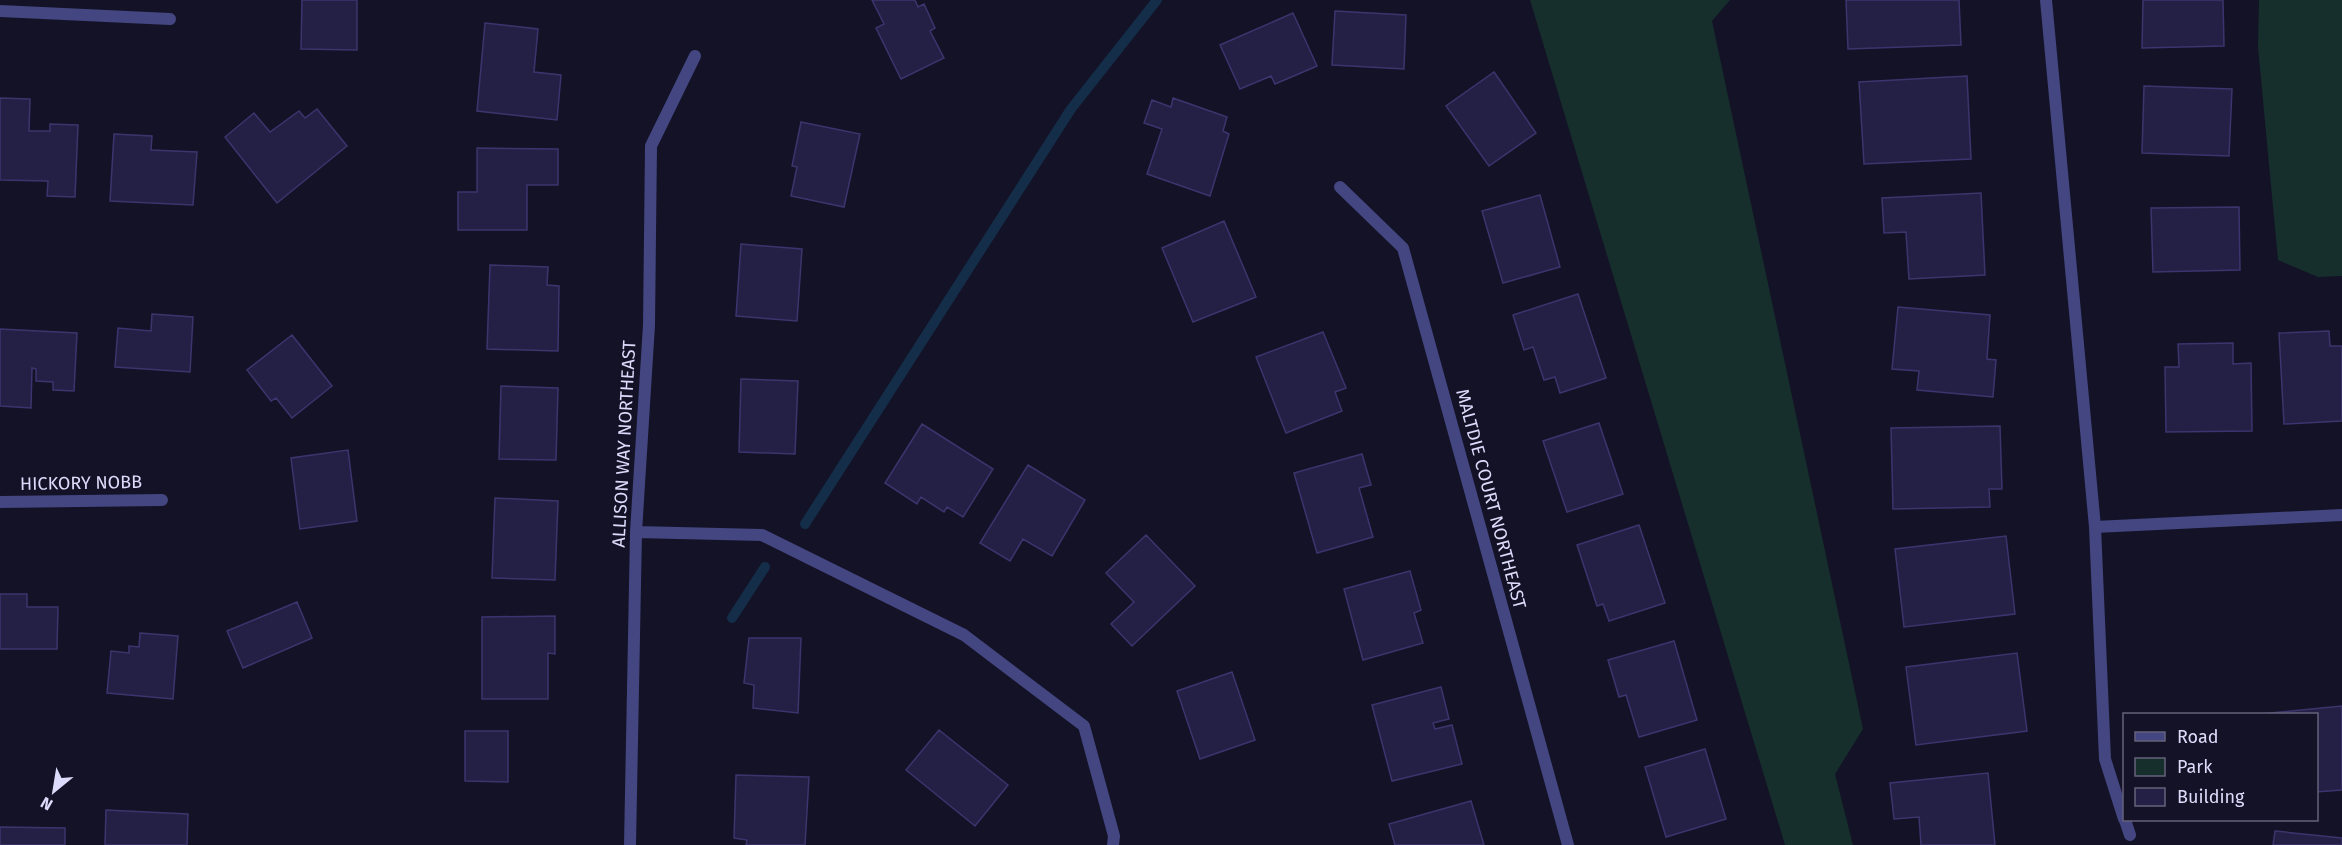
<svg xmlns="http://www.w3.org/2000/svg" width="2342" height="845" font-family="'Fira Sans',sans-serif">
<rect width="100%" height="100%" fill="#141226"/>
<path fill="#162f2c" d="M1530,0H1730L1712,21L1863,729L1835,774L1853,845H1785Z
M2259,0H2342V276L2318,277L2278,260L2258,47Z"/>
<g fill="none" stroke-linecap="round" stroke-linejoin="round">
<path stroke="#142d48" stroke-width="10" d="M805,524L1071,109L1157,0
M732,618L765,567"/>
</g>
<path fill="#242045" stroke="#3b356e" stroke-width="1.5" d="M302,0H357V50L301,49Z
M872,0H915L918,7L924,4L935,28L930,31L944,58L901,79L876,28L884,24Z
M1846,0H1959L1961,45L1848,49Z
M2143,0H2223L2224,46L2142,48Z
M1335,11L1406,15L1404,69L1332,65Z
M1293,13L1317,66L1275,84L1271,76L1240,89L1220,45Z
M485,23L538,29L534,72L561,75L557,120L477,111Z
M1494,72L1536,133L1489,166L1446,106Z
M1967,76L1971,159L1864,164L1859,82Z
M2144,86L2232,89L2229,156L2142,153Z
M0,98L30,99L29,131H50V124L78,125L75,197L47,196L48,181L0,180Z
M1173,98L1227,117L1223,131L1229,134L1210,196L1147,174L1162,129L1144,123L1152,100L1171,107Z
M317,109L347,146L277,203L225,137L254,113L270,132L299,111L305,118Z
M801,122L860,134L844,207L791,196L797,167L792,166Z
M114,134L152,136L151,150L197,152L193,205L110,201Z
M477,148L558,149V185H527V230H458V192H477Z
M1981,193L1985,275L1909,279L1906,232L1884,233L1882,198Z
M1540,195L1560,267L1503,283L1482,211Z
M2239,207L2240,270L2153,272L2151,208Z
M1224,221L1256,297L1193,322L1162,248Z
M741,244L802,249L797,321L736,316Z
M490,265L548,267L547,285L559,286L558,351L487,349Z
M1578,294L1606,378L1560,393L1555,377L1544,380L1533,347L1524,350L1513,315Z
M1898,307L1990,315L1987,359L1996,360L1993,397L1917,390L1919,371L1892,369Z
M152,314L193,317L190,372L115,367L118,328L151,331Z
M0,329L77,333L74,391L53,390V382L36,381V369L32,368L31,408L0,406Z
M2329,331L2330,346H2342V421L2284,424L2279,333Z
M1323,332L1346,388L1335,392L1342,411L1286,433L1256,357Z
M292,335L332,386L292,418L276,398L271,401L247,370Z
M2233,343V364L2251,363L2252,431L2166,432L2165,367H2179L2178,344Z
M741,379L798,381L795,454L739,452Z
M501,386L558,388L556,460L499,459Z
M1599,423L1623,494L1567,512L1543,441Z
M922,424L993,469L963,517L947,507L944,512L921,497L917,504L885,483Z
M2000,426L2002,489H1989L1990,507L1893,509L1891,428Z
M348,450L357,521L300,529L291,458Z
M1362,454L1371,485L1359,488L1373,537L1317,553L1294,473Z
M1028,465L1085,500L1052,556L1023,539L1010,561L980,543Z
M495,498L558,501L555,580L492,578Z
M1639,525L1665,603L1609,621L1603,604L1597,606L1577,545Z
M1146,535L1195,586L1132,646L1111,624L1134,602L1106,573Z
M2006,536L2015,614L1904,627L1895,549Z
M1410,571L1421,610L1414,613L1423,643L1363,660L1344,589Z
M0,594H27V607H58L57,649H0Z
M297,602L312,638L243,668L227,631Z
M555,616V654L548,653V699H482V617Z
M140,633L178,636L173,699L107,693L111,651L129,653V646L139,647Z
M749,638H801L798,713L753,708L754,685L744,683Z
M1674,641L1697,720L1639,737L1626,695L1619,697L1608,660Z
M2017,653L2027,731L1916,745L1906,667Z
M1232,672L1255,740L1200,759L1177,691Z
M1441,687L1449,719L1433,723L1435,729L1452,725L1462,764L1392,781L1372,705Z
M2342,706V790L2316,792V714H2261Z
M939,730L1008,785L975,826L906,770Z
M465,731H508V782L465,781Z
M1705,749L1726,819L1666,837L1645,767Z
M1988,773L1995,845H1921L1919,817L1894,819L1890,783Z
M736,775L809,777L805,845H746L747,840L734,838Z
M1471,801L1484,845H1395L1389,824Z
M106,810L188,814L187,845H105Z
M0,827L65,828V845H0Z
M2275,831L2342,838V845H2273Z"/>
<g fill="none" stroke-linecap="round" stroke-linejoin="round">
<path stroke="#434680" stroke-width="12" d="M2046,0L2095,527L2105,759L2124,819
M0,11L170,19
M1340,187L1403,248L1568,845
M0,502L162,500
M2095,527L2342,515
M636,532L762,535L964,635L1084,726L1114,836L1113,845
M2125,820L2130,835
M630,845L636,532L649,325L651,146L695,56"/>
</g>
<g text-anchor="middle" stroke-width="4.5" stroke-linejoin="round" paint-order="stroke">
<g font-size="18" fill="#dcdbfb" stroke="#141226">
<text transform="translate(624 444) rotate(-87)" y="6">ALLISON WAY NORTHEAST</text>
<text transform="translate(81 483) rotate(-1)" y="6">HICKORY NOBB</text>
<text transform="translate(1491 499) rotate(75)" y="6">MALTDIE COURT NORTHEAST</text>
</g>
</g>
<rect x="2123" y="713" width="195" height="108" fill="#141226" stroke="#64627b" stroke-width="1.5"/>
<rect x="2135" y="732" width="30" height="9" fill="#434680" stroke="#64627b" stroke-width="1.5"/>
<text x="2177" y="743" font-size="18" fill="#dcdbfb">Road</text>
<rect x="2135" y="758" width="30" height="18" fill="#162f2c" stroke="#64627b" stroke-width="1.5"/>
<text x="2177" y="773" font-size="18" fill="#dcdbfb">Park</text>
<rect x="2135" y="788" width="30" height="18" fill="#242045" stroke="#64627b" stroke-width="1.5"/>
<text x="2177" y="803" font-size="18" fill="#dcdbfb">Building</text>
<g transform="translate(54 791) rotate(210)" stroke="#141226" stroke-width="4.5" paint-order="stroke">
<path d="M0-4.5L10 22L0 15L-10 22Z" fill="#dcdbfb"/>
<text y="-9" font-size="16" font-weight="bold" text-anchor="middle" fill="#dcdbfb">N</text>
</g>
</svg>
